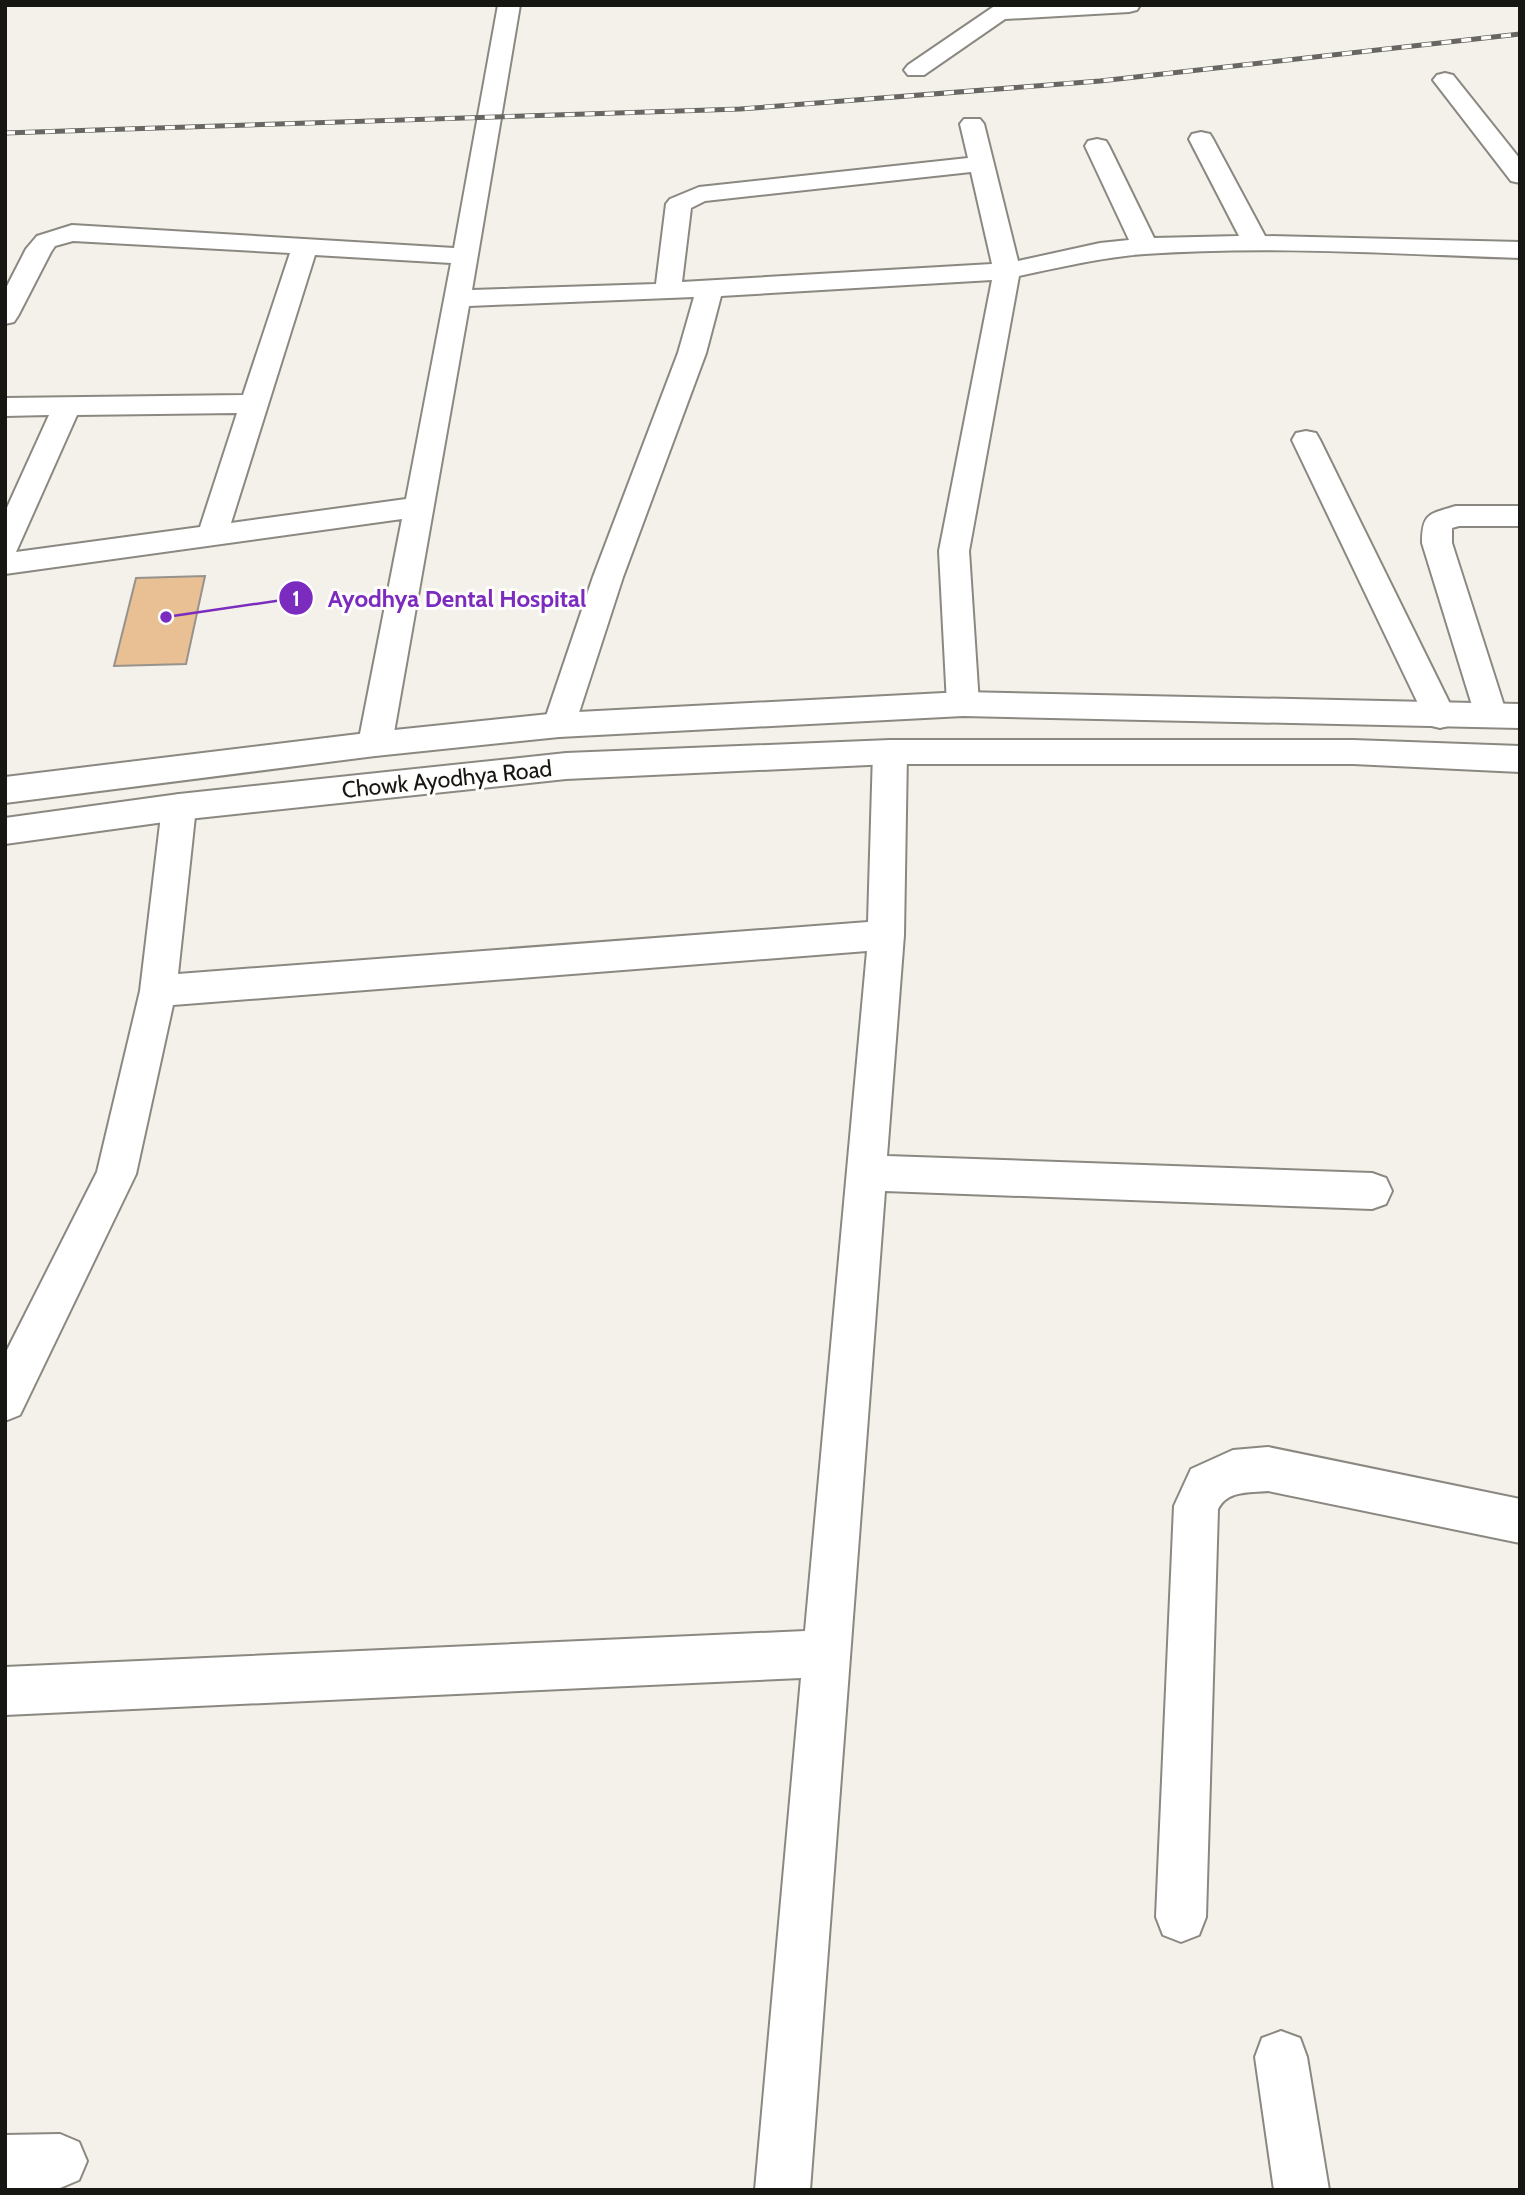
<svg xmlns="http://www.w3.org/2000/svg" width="1525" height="2195" font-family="Cabin,sans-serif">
<rect width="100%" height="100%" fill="#f3f1e9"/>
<path fill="#e8c093" stroke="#97928c" stroke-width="2" d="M205,576L186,664L114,666L136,578Z"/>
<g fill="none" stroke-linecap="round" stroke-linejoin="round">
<defs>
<path id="minor" d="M498,5H520L472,290L656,284L666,204L670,199L699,187L968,158L960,124L964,119H980L984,124L1018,261L1100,243L1129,240L1085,146L1088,141L1097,139L1106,141L1109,146L1154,238L1239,236L1189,139L1192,134L1201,132L1210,134L1213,139L1265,236L1520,242V258C1395,254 1270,245 1145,254C1103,257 1061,267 1019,276L969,551L979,704L975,712L963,716L951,712L947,704L939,551L992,280L721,296L706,353L623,577L575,725L571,734L559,737L547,734L543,725L593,577L678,353L694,297L469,306L392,744L387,753L375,756L363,753L358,744L402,519L5,574V512L49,415L5,416V398L243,395L290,253L73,241L55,246L51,252L18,316L14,322L5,324V290L26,249L37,236L72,225L454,248ZM971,172L992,264L682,282L691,208L705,201ZM315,255L451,263L406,499L231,523ZM237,413L200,527L16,552L77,415Z
M996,5H1140L1137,10L1129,12L1005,19L924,75H908L904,70L908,65Z
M1445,73L1453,75L1520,159V183L1511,181L1433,80L1437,75Z
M1306,431L1316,433L1320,440L1456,716L1452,725L1440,728L1428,725L1424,716L1292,440L1296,433Z
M1456,506H1520V526H1459L1452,528V543L1507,715L1503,724L1491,727L1479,724L1475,715L1422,543C1422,513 1429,514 1456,506Z
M890,740L902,743L907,752L904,935L887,1156L1372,1173L1386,1178L1392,1191L1386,1204L1372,1209L885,1191L810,2190H755L801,1678L5,1715V1667L805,1631L867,951L173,1005L136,1174L20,1415L5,1421V1354L97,1172L140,991L162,807L167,798L179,794L191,798L196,807L178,974L868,922L873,752L878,743Z
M1268,1447L1520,1499V1543L1268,1491C1249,1493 1228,1490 1218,1509L1206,1917L1199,1935L1181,1942L1163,1935L1156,1917L1174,1506L1191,1469L1233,1450Z
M1281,2031L1300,2038L1307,2057L1329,2190H1274L1255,2057L1262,2038Z
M60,2134L79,2142L87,2161L79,2180L60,2188L5,2189V2135Z"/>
<path id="major" d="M963,692L1520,704V728L963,716L559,737L375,756L5,803V777L375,732L559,713Z
M890,740H1353L1520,746V772L1353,764H890L566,779L179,820L5,844V818L179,794L566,753Z"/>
</defs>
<use href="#minor" stroke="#8a8881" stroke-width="4"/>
<use href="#major" stroke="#8a8881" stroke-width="4"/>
<use href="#minor" fill="#fff" fill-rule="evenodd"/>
<use href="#major" fill="#fff" fill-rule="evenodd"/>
<defs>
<path id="rail" d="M5,133L740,109L1100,81L1520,34"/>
</defs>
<use href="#rail" stroke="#676661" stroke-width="5"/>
<use href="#rail" stroke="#fffefd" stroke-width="3.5" stroke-dasharray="10" stroke-linecap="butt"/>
</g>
<g text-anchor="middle" stroke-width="6" stroke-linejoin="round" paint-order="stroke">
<g font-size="23" fill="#161613" stroke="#fffefd">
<text transform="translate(447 779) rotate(-6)" y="8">Chowk Ayodhya Road</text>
</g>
</g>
<path fill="none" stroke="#7b2cbf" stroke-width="2.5" d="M166 617L296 598"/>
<g fill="#7b2cbf" stroke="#fffefd" stroke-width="2.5">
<circle cx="166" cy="617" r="7"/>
<circle cx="296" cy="598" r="18"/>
</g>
<g font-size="21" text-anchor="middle" font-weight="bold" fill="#fff">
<text x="296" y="606">1</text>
</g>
<g font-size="24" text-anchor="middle" font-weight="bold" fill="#7b2cbf" stroke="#fffefd" stroke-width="6" stroke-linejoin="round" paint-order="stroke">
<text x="457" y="607">Ayodhya Dental Hospital</text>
</g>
<rect width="1525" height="2195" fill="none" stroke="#161613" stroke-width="14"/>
</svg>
